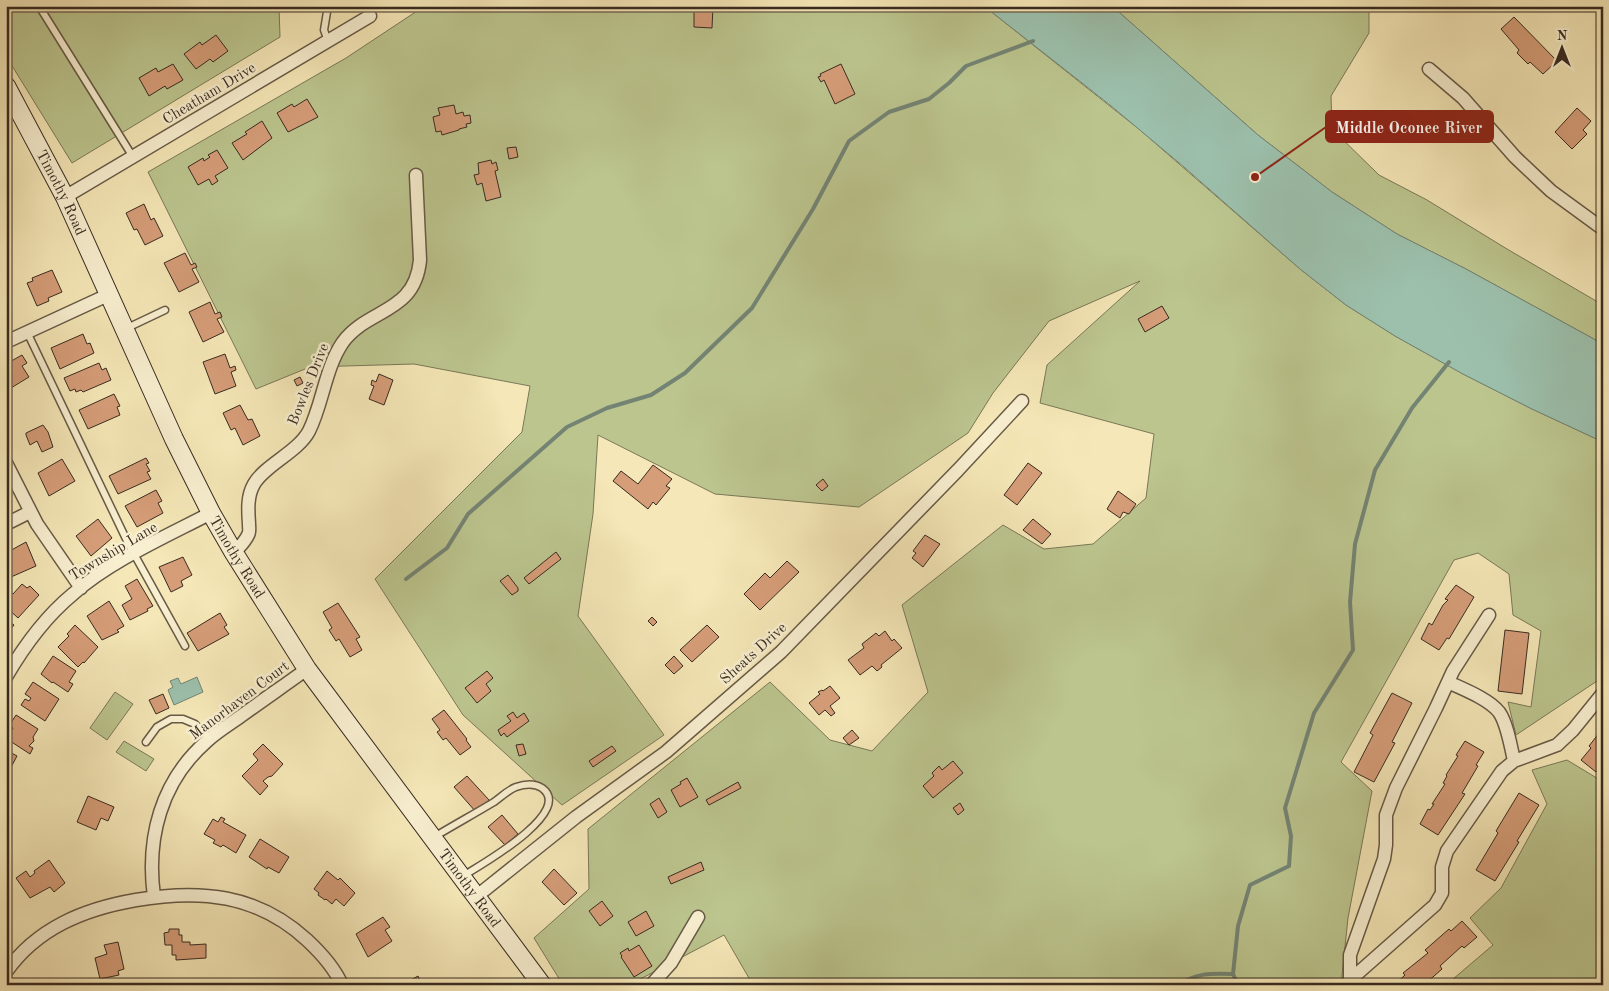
<svg xmlns="http://www.w3.org/2000/svg" width="1609" height="991" font-family="'Old Standard TT',serif">
<rect width="100%" height="100%" fill="#f5e7b7"/>
<filter id="stains"><feTurbulence type="fractalNoise" baseFrequency=".004" numOctaves="4"/><feColorMatrix values="0 0 0 0 .2 0 0 0 0 .09 0 0 0 0 .02 0 0 0 .5 -.17"/></filter>
<radialGradient id="worn" r=".72"><stop offset=".6" stop-color="#630" stop-opacity="0"/><stop offset="1" stop-color="#630" stop-opacity=".3"/></radialGradient>
<path fill="#bcc58e" stroke="#7a7858" d="M6,6H279L280,37L72,163L6,56Z
M419,6H984L1140,130L1300,269L1346,305L1395,336L1463,374L1532,409L1603,442V677L1516,735L1508,702L1531,707L1541,631L1513,615L1509,574L1478,553L1454,560L1341,762L1372,791L1348,918L1341,985H753L724,935L629,985H563L534,938L589,889L588,829L770,682L830,740L872,751L928,692L902,605L1003,525L1044,549L1093,544L1146,498L1154,434L1040,403L1047,365L1140,281L1049,321L993,393L968,433L859,507L715,494L598,435L593,514L578,616L664,735L562,805L463,715L375,579L522,432L530,386L414,364L310,367L256,389L148,172L346,58L417,11Z
M1112,6H1369V33L1331,96L1332,129L1379,175L1427,200L1507,249L1603,305V344L1466,269L1397,234L1332,192L1258,135Z
M115,692L133,704L107,740L90,728Z
M124,741L154,759L146,771L116,752Z
M1567,760L1600,780L1603,777V985H1446L1493,945L1470,918L1501,888L1547,804L1532,770Z"/>
<path fill="#9cc0ac" stroke="#748474" d="M984,6H1112L1258,135L1332,192L1397,234L1466,269L1603,344V442L1532,409L1463,374L1395,336L1346,305L1300,269L1184,167L1110,105Z
M197,677L203,692L174,705L168,690L173,687L170,681L178,678L181,684Z"/>
<g fill="none" stroke-linecap="round" stroke-linejoin="round">
<path stroke="#748474" stroke-width="4" d="M406,579L447,548L468,514L567,427L607,408L651,395L685,373L752,308L813,209L849,141L889,112L929,99L949,83L966,66L1033,41
M1177,985C1197,973 1210,973 1233,974
M1238,985L1233,974L1238,926L1250,885L1289,866L1291,836L1285,808L1314,713L1353,650L1350,602L1355,544L1375,470L1412,408L1449,362"/>
</g>
<path fill="#d59d78" stroke="#382b21" d="M692,6H713L712,28L694,27V11L691,10Z
M1514,17L1557,61L1543,74L1530,62L1528,64L1517,53L1519,50L1501,29Z
M216,35L228,51L213,62L210,59L196,69L184,54L200,42L202,45Z
M173,64L183,80L167,89L165,86L149,96L139,78L156,68L158,72Z
M841,64L855,94L835,104L824,80L821,82L818,77L821,76L820,74Z
M307,99L318,117L288,132L277,113L292,104L294,107Z
M454,105L456,114L463,112L464,116L470,115L471,123L466,124L467,127L459,129V130L442,135L441,131L436,132L433,117L440,115L438,108Z
M1577,108L1591,121L1583,130L1587,134L1572,149L1555,132Z
M262,121L272,138L243,160L232,143L247,134L245,132Z
M516,147L518,157L509,159L507,148Z
M217,150L228,168L215,176L218,181L212,185L209,179L198,185L188,167L203,158L204,161L210,157L208,155Z
M491,160L492,164L496,162L498,170L495,171L501,197L486,201L482,183L477,185L474,175L479,174L478,163Z
M144,204L151,220L154,218L163,236L145,245L137,229L134,230L126,213Z
M185,253L191,265L195,263L197,267L192,269L199,282L179,292L164,263Z
M52,270L62,292L48,298L49,301L37,306L27,283L33,281L32,278Z
M210,302L215,314L220,312L222,317L217,319L224,332L203,342L189,312Z
M1162,306L1169,318L1145,332L1138,319Z
M83,334L87,344L90,343L94,353L60,369L51,348Z
M225,354L230,368L235,366L236,370L231,372L236,386L215,394L203,362Z
M22,355L27,363L22,366L29,377L6,391V364Z
M99,363L102,370L106,368L111,380L83,392L81,390L76,392L75,389L70,391L64,378Z
M379,374L393,380L384,405L369,399L374,386L371,385L372,380L376,382Z
M300,377L303,383L297,386L294,380Z
M114,394L120,406L117,407L120,415L88,429L79,410Z
M240,405L248,420L252,419L260,436L243,445L235,428L231,430L223,413Z
M43,425L48,432L53,447L42,452L37,441L30,445L26,435V433Z
M146,458L149,463L146,464L150,471L147,472L151,479L118,494L109,476Z
M62,459L75,481L49,496L38,473Z
M1028,463L1042,473L1017,505L1004,495Z
M653,465L672,479L666,486L670,488L656,505L653,502L648,509L613,481L621,471L638,484Z
M823,479L828,486L822,491L816,485Z
M156,490L162,501L158,503L163,513L137,527L125,506Z
M1118,491L1136,504L1129,514L1123,512L1120,518L1107,509Z
M98,519L112,538L91,556L76,536Z
M1033,519L1051,534L1042,544L1023,530Z
M925,535L940,544L923,567L912,558L916,553L913,551Z
M26,542L36,566L11,577L6,567V553Z
M556,552L561,559L529,584L524,578Z
M183,557L192,575L181,581L183,586L171,592L159,567Z
M787,561L799,572L760,610L744,594L765,573L770,578Z
M508,575L518,588V591L512,595L500,581Z
M137,579L153,606L147,609L148,611L130,620L122,605L132,599L125,586Z
M22,584L27,588L30,586L39,595L18,618L6,607V592L8,590L13,594Z
M1456,585L1474,597L1449,639L1447,638L1439,650L1421,639L1429,623L1432,625L1443,605L1448,600L1445,599Z
M109,601L124,626L117,630L119,632L102,640L87,616Z
M338,603L360,637L356,639L362,650L350,657L339,639L336,641L329,630L332,628L323,612Z
M220,613L227,625L224,627L229,634L198,651L187,633Z
M652,617L657,622L653,626L648,621Z
M6,620L14,625L6,635Z
M75,625L98,647L84,663L83,662L78,667L58,647L69,636L67,634Z
M707,625L719,637L692,662L680,650Z
M1505,630L1529,633L1522,694L1498,691Z
M885,631L892,641L894,639L902,648L881,665L882,667L877,671L872,666L860,675L848,660L864,648L862,644L876,633L879,636Z
M53,656L76,671L69,682L73,684L68,692L53,682L52,683L41,674Z
M674,656L683,666L674,674L665,665Z
M487,671L493,678L486,684L491,691L477,703L465,688Z
M33,682L59,699L45,721L21,705L25,699L29,701L31,698L25,694Z
M830,686L840,698L830,706L835,713L831,716L825,710L819,715L809,703L820,694L818,692L822,690L823,691Z
M1392,693L1412,703L1392,742L1395,743L1374,782L1354,772L1373,735L1370,733Z
M163,694L169,708L156,714L149,700Z
M444,710L467,739L466,740L471,747L460,755L446,738L443,740L437,732L440,730L432,719Z
M513,712L517,718L524,713L529,721L507,737L504,733L501,736L498,730L511,721L507,716Z
M16,715L38,729L33,737L34,741L29,746L33,748L30,754L7,739L13,728L9,726Z
M1603,728V767L1601,766L1596,772L1581,760L1591,748L1589,746Z
M852,730L859,738L849,745L843,738Z
M1465,741L1484,752L1476,765L1478,766L1462,793L1465,794L1438,835L1420,824L1428,809L1430,810L1434,804H1432L1445,784L1443,783L1447,776L1446,775L1458,756L1456,755Z
M263,744L283,764L272,776L268,777L263,781L268,786L260,795L242,776L258,760L253,754Z
M523,744L526,754L519,756L516,745Z
M612,746L616,751L593,767L589,761Z
M6,750L17,756L7,775H6Z
M953,761L963,773L933,798L923,786L934,776L932,773L939,766L942,770Z
M467,776L489,800L476,812L454,787Z
M687,778L698,797L680,807L671,790L681,784L680,782Z
M738,782L741,788L709,805L706,800Z
M1519,793L1539,805L1517,841L1519,842L1495,881L1476,870L1498,833L1496,831Z
M88,796L114,807L108,821L101,818L96,830L77,822Z
M659,798L667,812L658,818L650,804Z
M960,803L964,810L958,815L953,808Z
M502,815L518,834L505,845L488,827Z
M221,817L225,819L223,822L246,835L236,853L223,845L221,847L213,843L215,840L204,834L213,819L218,822Z
M260,839L289,857L279,873L268,867L267,869L249,857Z
M49,860L65,883L54,892L50,887L30,898L16,878L26,871L30,877L35,873L34,871Z
M701,862L704,870L671,884L668,877Z
M554,869L577,893L564,905L542,882Z
M327,871L338,880L340,878L355,893L344,906L336,899L332,904L326,899L325,900L318,895L319,893L314,889Z
M602,901L613,916L600,926L589,911Z
M646,911L654,926L636,936L628,922Z
M383,917L390,927L385,930L392,941L368,957L356,934Z
M1462,921L1477,937L1464,948L1462,946L1440,966L1442,969L1425,984L1394,985L1405,975L1403,973L1428,953L1425,950L1449,929L1451,931Z
M169,929H179V935H182V942H190V945L206,944V958L176,960V955H172V945H165L164,933L169,932Z
M118,942L124,969L118,971L119,975L100,979L95,958L107,954L104,945Z
M639,945L652,966L634,977L621,957L622,956L620,953L628,948L629,951Z
M418,976L422,985H402Z"/>
<g fill="none" stroke-linecap="round" stroke-linejoin="round">
<defs>
<path id="lane" d="M39,6L133,157
M328,6L324,30L328,41
M125,329L165,310
M27,332L128,543L185,646
M146,742L157,727L171,719H183L195,724L209,739
M434,837C454,825 474,814 494,802C501,797 508,790 516,787C525,784 534,783 542,788C575,812 479,866 463,876"/>
<path id="street" d="M1429,69L1463,98L1515,157L1551,191L1603,229
M65,197L370,16
M6,342L110,294
M6,463L37,524L81,588
M6,524L30,512
M234,553C238,548 245,542 248,535C250,532 249,528 249,524C248,510 247,496 254,484C265,465 298,452 309,431C323,403 325,368 343,342C368,308 415,314 420,260L416,175
M6,677C24,646 45,617 73,594C110,561 167,536 211,513
M1448,682C1463,689 1489,699 1499,712C1507,723 1511,747 1514,761
M477,896L576,817L666,752L781,652L958,470L1022,401
M154,897C146,838 161,781 207,741C218,731 230,724 241,716C263,700 285,685 307,669
M6,972C37,928 84,909 136,900C200,889 257,894 307,940C321,953 334,967 342,985
M1349,981L1435,905L1442,893V867L1447,851L1502,771L1514,761L1557,745L1573,730L1603,693
M651,985L671,963L698,917
M1350,985V955L1384,859L1386,845V815L1396,788L1436,708L1453,671L1489,615"/>
<g id="secondary">
<path id="s1" d="M6,86L65,197L174,439L211,513L234,553L307,669L542,985"/>
</g>
</defs>
<use href="#lane" stroke="#675a46" stroke-width="9"/>
<use href="#street" stroke="#675a46" stroke-width="15"/>
<use href="#secondary" stroke="#382b21" stroke-width="20"/>
<use href="#lane" stroke="#f8efd0" stroke-width="6"/>
<use href="#street" stroke="#f8efd0" stroke-width="12"/>
<use href="#secondary" stroke="#f8efd0" stroke-width="18"/>
</g>
<g text-anchor="middle" stroke-width="5" stroke-linejoin="round" paint-order="stroke">
<g font-size="15" fill="#382b21" stroke="#f8efd0">
<text transform="translate(209 93) rotate(-31)" y="5">Cheatham Drive</text>
<text dy="5" stroke="none"><textPath href="#s1" startOffset="120">Timothy Road</textPath></text>
<text transform="translate(308 384) rotate(-68)" y="5">Bowles Drive</text>
<text transform="translate(113 551) rotate(-31)" y="5">Township Lane</text>
<text dy="5" stroke="none"><textPath href="#s1" startOffset="525">Timothy Road</textPath></text>
<text transform="translate(753 653) rotate(-42)" y="5">Sheats Drive</text>
<text transform="translate(239 700) rotate(-37)" y="5">Manorhaven Court</text>
<text dy="5" stroke="none"><textPath href="#s1" startOffset="930">Timothy Road</textPath></text>
</g>
</g>
<path fill="none" stroke="#8f2418" stroke-width="2" d="M1255 177L1326 127"/>
<circle fill="#8f2418" stroke="#f8efd0" stroke-width="2" cx="1255" cy="177" r="5"/>
<rect fill="#8f2418" stroke="#8f2418" stroke-width="2" x="1326" y="111" width="167" height="31" rx="5"/>
<g font-size="16" text-anchor="middle" font-weight="bold" fill="#fff">
<text x="1409" y="133">Middle Oconee River</text>
</g>
<rect width="1609" height="991" fill="none" stroke="#f5e7b7" stroke-width="25"/>
<rect x="8" y="8" width="1594" height="976" fill="none" stroke="#382b21" stroke-width="2.5"/>
<rect x="12" y="12" width="1584" height="966" fill="none" stroke="#382b21"/>
<g transform="translate(1562 48)" stroke="#f8efd0" stroke-width="4" paint-order="stroke">
<path d="M0-4L9 19L0 12L-9 19Z" fill="#382b21"/>
<text y="-8" font-size="14" font-weight="bold" text-anchor="middle" fill="#382b21">N</text>
</g>
<rect width="100%" height="100%" filter="url(#stains)"/>
<rect width="100%" height="100%" fill="url(#worn)"/>
</svg>
